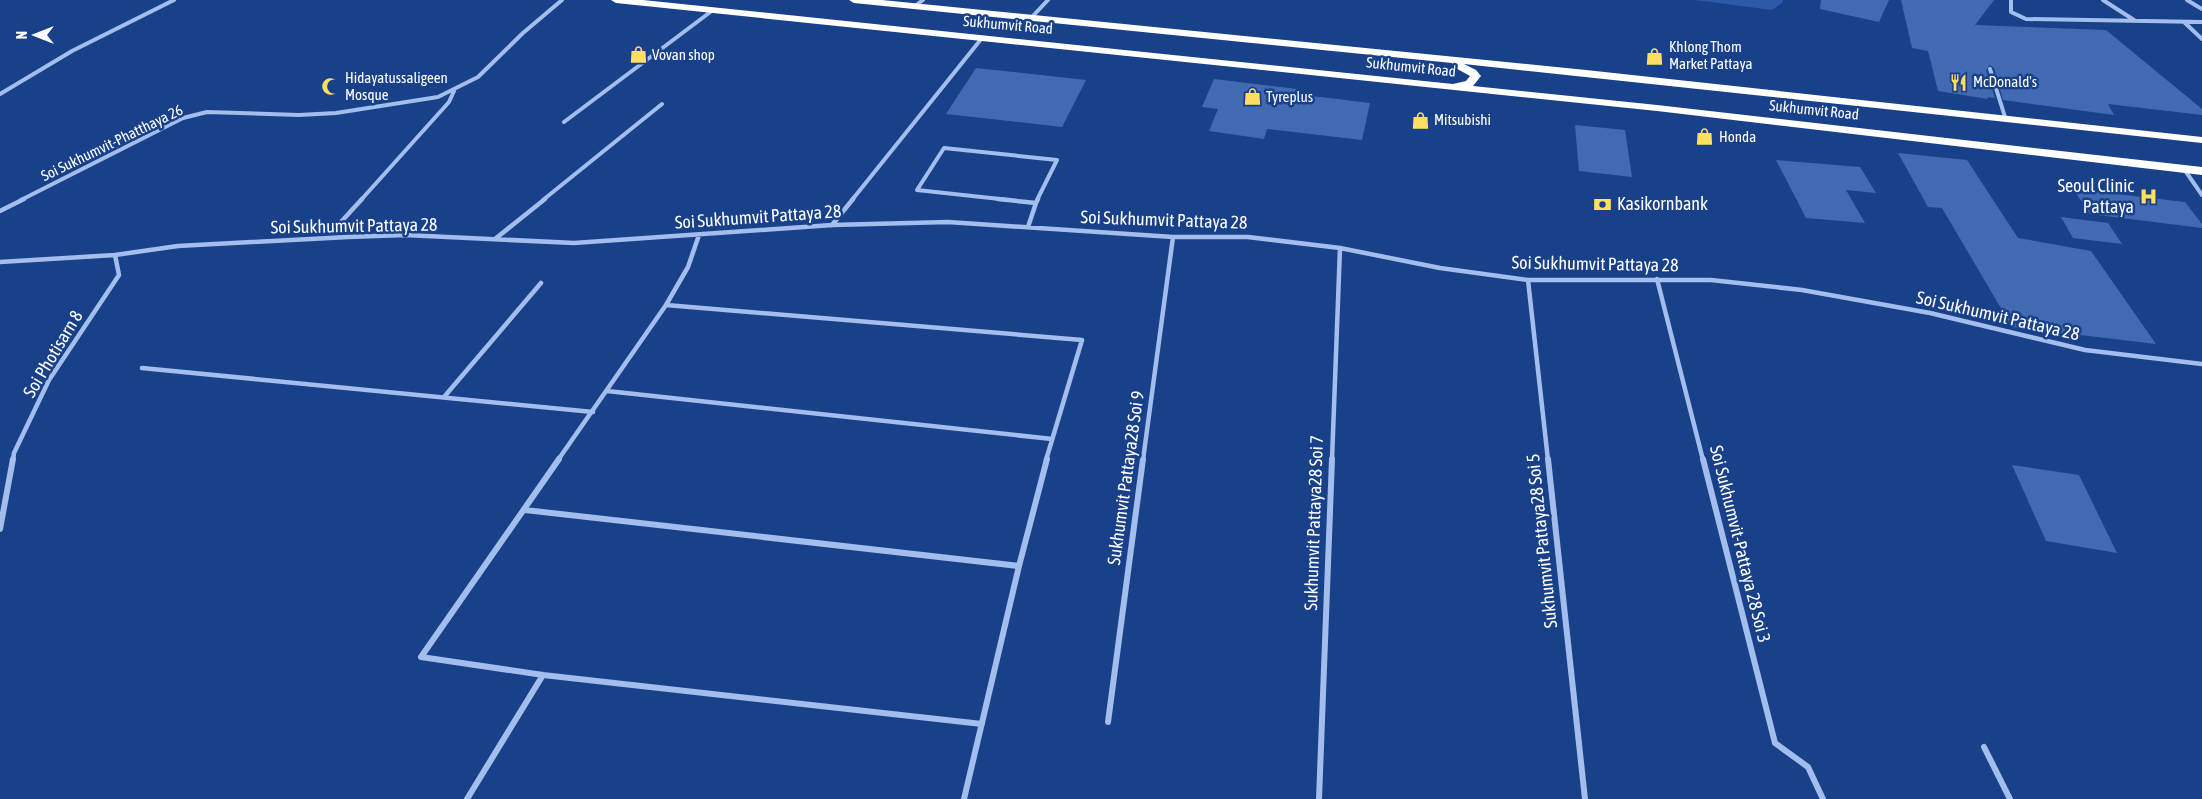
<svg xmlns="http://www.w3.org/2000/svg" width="2202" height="799" font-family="'Asap Condensed',sans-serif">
<rect width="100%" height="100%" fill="#19418a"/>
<path fill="#2c59a8" d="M1695,0H1783V2L1772,10Z"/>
<path fill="#426ab3" d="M1821,0H1889L1879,22L1820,9Z
M1901,0H1994L1975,25L2106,30L2202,109V115L2108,104L2114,115L2003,100L1994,68L1990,65L1986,70L1995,98L1987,97L1988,99L1938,91L1928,51L1912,48Z
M976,68L1086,80L1062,127L946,114Z
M1214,79L1297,89L1296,94L1370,103L1362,140L1267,129L1264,139L1209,131L1218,109L1202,107Z
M1575,125L1625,130L1632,177L1579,171Z
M1898,153L1967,160L2018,238L2091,251L2156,344L2012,327L1942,208L1928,207Z
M1776,160L1860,167L1876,193L1846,190L1865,223L1806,218Z
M2073,189L2185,202L2202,224V228L2090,214Z
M2061,217L2108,223L2122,244L2073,238Z
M2012,465L2079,475L2117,553L2046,541Z"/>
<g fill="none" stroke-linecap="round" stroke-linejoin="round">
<path stroke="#a3beed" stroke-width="4" d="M2011,0V12L2026,19L2202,22
M2103,0L2134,20
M2187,0L2202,9
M915,6L923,0
M1031,18L1048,0
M2184,22L2202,39
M1990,69L2005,117
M0,94L72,51L174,0
M564,122L713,10
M2184,169L2202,195
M21,200L183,118L207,112L299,115L336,113L438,97L478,77L523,33L562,0
M361,200L449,102L454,91
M543,200L662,104
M852,200L982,38
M1009,200L917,190L944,148L1057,160L1037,200"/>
<path stroke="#a3beed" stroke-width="4.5" d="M998,199L1036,203
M1036,203L1038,199
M0,211L24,199
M340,223L362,199
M832,225L853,199
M1028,227L1036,203
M495,239L545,199
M0,262L115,255L178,246L348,237L405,235L574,243L832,225L948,222L1173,237H1248L1340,248L1440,268L1528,280H1711L1802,290L1930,313L2085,350L2202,364
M1657,279L1703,460
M1528,280L1548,460
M666,305L1082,340L1046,460
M142,368L593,412
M607,391L1052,439
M444,397L541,283
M13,460L14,453L49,380L119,275L115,255
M558,460L666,305L688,267L699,235
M1143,460L1173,237
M1332,460L1340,248"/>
<path stroke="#a3beed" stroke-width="6" d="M559,459L421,657L543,675L982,724
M1548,459L1585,799
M1703,459L1775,743L1808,767L1823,799
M525,510L1019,566
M0,529L13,459
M1108,722L1143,459
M1984,747L2010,799
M467,799L543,675
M964,799L1019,566L1047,459
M1319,799L1332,459"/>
<path fill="#fff" fill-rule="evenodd" d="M611,0H643L1453,84L1466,81L1470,76L1452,66V63L854,3L849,0H882L1586,70L2202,137V143L1464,64L1476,70L1481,76L1473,86L1657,105L2202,167V175L1657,111L616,3Z"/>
</g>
<defs>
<symbol id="shop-bare" viewBox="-9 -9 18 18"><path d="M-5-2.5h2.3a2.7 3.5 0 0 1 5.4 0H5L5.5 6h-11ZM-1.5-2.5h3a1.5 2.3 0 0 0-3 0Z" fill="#ffdf60" stroke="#19418a" stroke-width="2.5" paint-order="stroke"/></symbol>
<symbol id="restaurant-bare" viewBox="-9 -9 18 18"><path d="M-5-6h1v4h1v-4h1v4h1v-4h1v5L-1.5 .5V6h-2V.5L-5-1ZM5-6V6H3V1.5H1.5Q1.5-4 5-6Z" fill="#ffdf60" stroke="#19418a" stroke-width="2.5" paint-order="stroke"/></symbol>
<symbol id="mosque-bare" viewBox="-9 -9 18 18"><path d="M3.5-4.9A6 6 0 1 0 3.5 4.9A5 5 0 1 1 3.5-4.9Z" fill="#ffdf60" stroke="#19418a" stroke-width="2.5" paint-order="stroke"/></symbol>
<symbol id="hospital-bare" viewBox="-9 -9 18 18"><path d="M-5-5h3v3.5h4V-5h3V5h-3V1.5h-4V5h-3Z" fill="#ffdf60" stroke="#19418a" stroke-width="2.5" paint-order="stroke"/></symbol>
<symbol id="bank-bare" viewBox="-9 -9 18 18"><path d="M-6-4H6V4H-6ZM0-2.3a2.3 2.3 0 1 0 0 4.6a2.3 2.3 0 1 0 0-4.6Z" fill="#ffdf60" stroke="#19418a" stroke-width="2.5" paint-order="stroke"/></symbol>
</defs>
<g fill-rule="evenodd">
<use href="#shop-bare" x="626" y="42" width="25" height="25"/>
<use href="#shop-bare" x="1642" y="44" width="25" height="25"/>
<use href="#restaurant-bare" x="1946" y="70" width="25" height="25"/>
<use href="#mosque-bare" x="318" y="74" width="25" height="25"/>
<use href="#shop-bare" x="1240" y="84" width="25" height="25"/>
<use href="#shop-bare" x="1408" y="108" width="25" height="25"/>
<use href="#shop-bare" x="1692" y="124" width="25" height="25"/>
<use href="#hospital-bare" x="2136" y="184" width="25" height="25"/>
<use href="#bank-bare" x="1590" y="192" width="25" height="25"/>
</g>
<g text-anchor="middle" stroke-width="5" stroke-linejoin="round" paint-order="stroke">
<g font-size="15" fill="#fff" stroke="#19418a">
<text transform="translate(1008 25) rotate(5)" y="5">Sukhumvit Road</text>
<text transform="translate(1411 67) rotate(6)" y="5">Sukhumvit Road</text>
<text transform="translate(1814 110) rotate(6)" y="5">Sukhumvit Road</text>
<text transform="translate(112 143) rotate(-26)" y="5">Soi Sukhumvit-Phatthaya 26</text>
</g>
<g font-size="15" fill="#fff" stroke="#19418a" text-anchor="start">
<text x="1669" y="52">Khlong Thom<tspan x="1669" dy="17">Market Pattaya</tspan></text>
<text x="652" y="60">Vovan shop</text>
<text x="345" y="83">Hidayatussaligeen<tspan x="345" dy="17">Mosque</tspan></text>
<text x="1973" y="87">McDonald's</text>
<text x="1266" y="102">Tyreplus</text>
<text x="1434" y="125">Mitsubishi</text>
<text x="1719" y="142">Honda</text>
</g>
<g font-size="18" fill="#fff" stroke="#19418a" text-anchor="end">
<text x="2134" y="192">Seoul Clinic<tspan x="2134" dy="21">Pattaya</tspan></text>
<text x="1617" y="210" text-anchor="start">Kasikornbank</text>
</g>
<g font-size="18" fill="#fff" stroke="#19418a">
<text transform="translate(758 217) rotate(-4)" y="6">Soi Sukhumvit Pattaya 28</text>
<text transform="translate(1164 220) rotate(2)" y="6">Soi Sukhumvit Pattaya 28</text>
<text transform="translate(354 226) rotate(-1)" y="6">Soi Sukhumvit Pattaya 28</text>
<text transform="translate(1595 264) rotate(1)" y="6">Soi Sukhumvit Pattaya 28</text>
<text transform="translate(1998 316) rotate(13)" y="6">Soi Sukhumvit Pattaya 28</text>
<text transform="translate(53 354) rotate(-59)" y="6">Soi Photisarn 8</text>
<text transform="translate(1126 478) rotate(-82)" y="6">Sukhumvit Pattaya28 Soi 9</text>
<text transform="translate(1314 523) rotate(-88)" y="6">Sukhumvit Pattaya28 Soi 7</text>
<text transform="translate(1542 541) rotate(-96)" y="6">Sukhumvit Pattaya28 Soi 5</text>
<text transform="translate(1740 544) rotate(76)" y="6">Soi Sukhumvit-Pattaya 28 Soi 3</text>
</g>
</g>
<g transform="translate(35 35) rotate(270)" stroke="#19418a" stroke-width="4" paint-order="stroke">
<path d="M0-4L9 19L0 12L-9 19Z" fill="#ffffff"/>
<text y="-8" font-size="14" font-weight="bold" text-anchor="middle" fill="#ffffff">N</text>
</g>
</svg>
